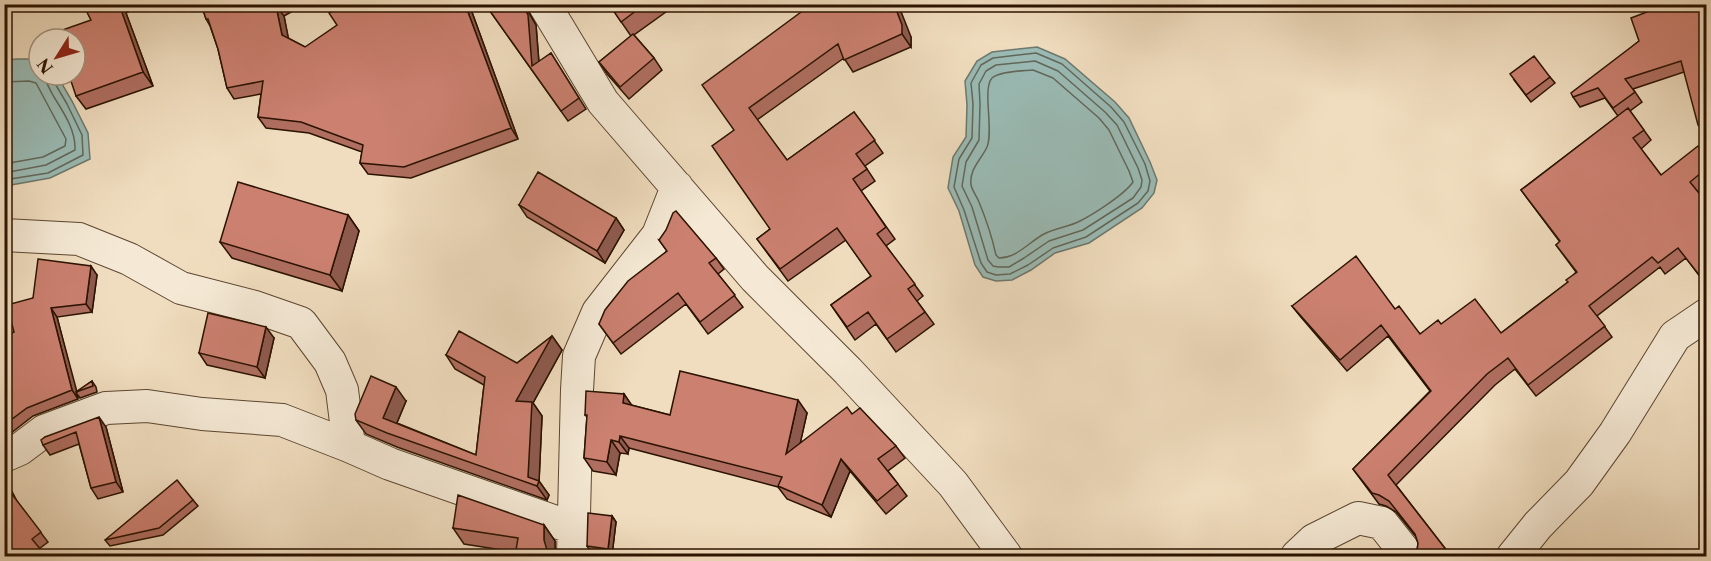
<svg xmlns="http://www.w3.org/2000/svg" width="1711" height="561" font-family="'Libre Caslon Text',serif">
<rect width="100%" height="100%" fill="#f0ddbf"/>
<filter id="stains"><feTurbulence type="fractalNoise" baseFrequency=".00333" numOctaves="4"/><feColorMatrix values="0 0 0 0 .2 0 0 0 0 .09 0 0 0 0 .02 0 0 0 .5 -.17"/></filter>
<radialGradient id="worn" r=".72"><stop offset=".6" stop-color="#630" stop-opacity="0"/><stop offset="1" stop-color="#630" stop-opacity=".3"/></radialGradient>
<path fill="#9abbb5" stroke="#6e786d" stroke-width="1.5" d="M1037,47L1065,59L1115,102L1129,118L1150,162L1157,180L1154,193L1142,208L1089,243L1055,253L1031,270L1012,280L996,281L983,277L975,265L959,211L948,188L953,157L966,137L967,105L965,81L977,61L992,52Z
M18,59H35L39,62V75H56L58,77L72,101L88,133L90,159L50,178L5,186V60Z"/>
<g fill="none" stroke-linecap="round" stroke-linejoin="round">
<path stroke="#62675a" stroke-width="1.5" d="M1036,53L1062,64L1111,107L1124,122L1145,164L1150,181L1148,191L1138,203L1086,237L1053,248L1028,265L1010,274L996,275L987,272L981,263L964,210L954,187L959,159L972,138L973,104L971,83L981,65L993,58Z
M1035,61L1058,71L1105,112L1117,125L1138,168L1142,180L1141,187L1133,198L1083,230L1049,241L1024,258L1009,267H998L993,266L988,260L972,207L962,186L966,162L979,140L980,104L979,84L986,71L996,65Z
M1033,70L1053,78L1099,118L1109,130L1129,171L1133,182C1125,194 1094,214 1080,221C1069,227 1055,228 1044,234C1029,242 1017,258 999,258L996,255C992,237 986,219 979,202C977,197 972,190 971,185C969,169 981,160 987,147C994,130 982,89 992,78C999,71 1023,71 1033,70Z
M4,82L29,81L36,83L66,139L65,146L43,157L4,164
M4,173L46,165L75,150C76,131 64,113 54,97C50,90 46,83 44,75
M4,180L48,173L83,155L82,135L67,104L53,80L52,75"/>
<defs>
<path id="minor" d="M544,4L603,102L755,278L848,371L953,484L1006,556
M4,235L79,239L129,259L181,288L255,307L301,323L330,362L342,390L349,446
M4,456L20,449L44,431L106,408L147,406L202,414L282,420L349,446L390,464L573,528
M573,556L577,390L579,356L598,312L658,235L677,187
M1297,556L1314,540L1358,518L1382,523L1408,556
M1513,556L1538,525L1579,483L1615,433L1675,336L1706,315"/>
</defs>
<use href="#minor" stroke="#5c4630" stroke-width="34"/>
<use href="#minor" stroke="#f5e9d5" stroke-width="32"/>
</g>
<path fill="#af6e60" stroke="#2b1300" stroke-width="1.5" d="M83,4H143L126,13L153,86L86,109L76,96L91,20Z
M201,4H305L284,16L288,38L305,47L469,4L518,139L411,178L368,174L360,163L362,152L309,133L266,128L258,117L261,94L234,99L227,88L218,49L210,26L206,19Z
M485,4L529,13L536,25L539,62L551,53L586,109L568,121Z
M609,4H677L634,35L654,58L662,70L629,99L607,74L599,62L631,36Z
M812,4L911,37V47L853,72L844,58L757,120L787,160L854,112L883,153L865,166L875,181L861,191L895,239L886,246L923,296L917,301L934,324L896,352L876,324L855,340L831,305L871,276L846,240L788,281L757,239L770,229L734,130Z
M988,4H1016L993,11Z
M1162,4H1185L1165,9Z
M1668,4L1684,72L1633,89L1642,102L1630,111L1651,140L1641,149L1661,175L1707,157V185L1698,192L1707,203V286L1686,258L1665,274L1660,267L1597,316L1612,337L1536,396L1515,369L1495,385L1396,485L1451,556L1417,551L1418,543L1416,537L1396,512L1386,506L1379,504L1353,469L1430,391L1388,336L1347,371L1300,316L1292,306L1395,309L1420,334L1441,324L1501,333L1568,282L1576,272L1556,245L1560,242L1521,190L1618,116L1605,98L1580,107L1573,97L1639,41Z
M1550,77L1555,83L1531,102L1514,80Z
M519,205L616,218L624,230L605,263L527,217Z
M348,215L359,231L342,291L232,258L220,242Z
M659,240L716,258L724,269L718,274L743,307L708,334L686,304L621,354L599,324L667,251Z
M97,275L92,312L57,317L76,392L92,381L96,387L97,392L80,398L77,394L78,399L33,416L11,433L4,436V336L14,332L33,298Z
M552,336L562,350L533,403L542,416L539,481L549,495L547,500L397,447L366,434L356,420L406,401L397,423L476,455L484,385L455,369L446,355L517,363Z
M274,338L265,378L207,365L199,353Z
M624,394L631,405L670,415L807,413L800,443L852,414L896,446L905,458L888,471L907,496L886,514L850,471L831,517L787,499L778,487L629,448L628,454L620,453L616,475L593,471L584,458L587,417L585,415Z
M106,427L123,492L98,499L91,488L79,444L50,455L43,445L45,437Z
M4,476L16,500L48,542L40,548L4,556Z
M193,500L198,506L163,535L110,546L105,540Z
M612,516L616,522L612,555L591,552L587,546Z
M544,525L555,541V556H515V552L464,544L453,528Z"/>
<path fill="#8e5a4e" stroke="#2b1300" stroke-width="1.5" d="M119,4H121L126,13L153,86L143,72Z
M465,4H469L518,139L511,128Z
M522,4H526L529,13L536,25L540,77L532,66Z
M894,4H898L911,37V47L902,34Z
M276,6L284,16L290,46L282,35Z
M348,215L359,231L342,291L330,275Z
M616,218L624,230L605,263L597,251Z
M91,266L97,275L92,312L86,304Z
M51,308L57,317L77,392H76L78,399L72,390Z
M266,327L274,338L265,378L257,367Z
M552,336L562,350L533,403L542,416L539,483V481L549,495L547,500L537,486L528,477L516,401Z
M396,387L406,401L393,432L383,418Z
M624,394L633,407L623,403Z
M798,400L807,413L795,467L786,454Z
M99,417L106,427L123,492L116,482Z
M620,436L629,448L628,454L619,442Z
M611,440L620,453L616,475L607,462Z
M841,459L850,471L831,517L822,505Z
M4,476L18,503L11,493L4,480Z
M612,516L616,522L612,555L608,549Z
M544,525L555,541V556H546L544,540Z"/>
<path fill="#cb8070" stroke="#2b1300" stroke-width="1.5" d="M83,4H119L143,72L76,96L69,75H75V39H56L54,33L91,20Z
M201,4H278L276,6L282,35L305,47L337,25L329,13L346,4H465L511,128L404,167L360,163L363,145L301,122L258,117L263,81L227,88L218,49L208,19H206Z
M485,4H522L528,15L532,66L551,53L579,98L561,111Z
M609,4H645L621,22Z
M812,4H894L902,25V34L844,60L838,44L749,108L787,160L854,112L875,140L856,154L867,169L853,179L886,227L877,234L915,284L908,289L925,312L887,339L868,312L847,327L831,305L871,276L837,228L780,269L757,239L770,229L712,146L734,130L702,85Z
M1668,4H1707V135L1698,125L1681,61L1625,79L1635,92L1613,108L1598,88L1573,97L1571,93L1639,41L1631,18Z
M633,34L654,58L620,87L599,62Z
M1534,56L1550,77L1526,95L1510,74Z
M1628,108L1644,130L1633,138L1661,175L1698,146L1707,157V168L1690,182L1707,203V285L1678,248L1658,263L1652,257L1589,306L1605,326L1528,385L1508,358L1487,374L1388,475L1451,556H1414L1417,551L1418,543L1415,534L1389,501L1379,495L1372,493L1353,469L1431,391L1381,325L1340,360L1292,306L1356,256L1395,309L1399,306L1420,334L1438,320L1441,324L1475,299L1501,333L1568,282L1566,280L1577,272L1556,245L1560,241L1521,190Z
M538,172L616,218L597,251L519,205Z
M238,182L348,215L330,275L220,242Z
M676,211L716,258L709,263L735,295L700,322L678,293L613,343L599,324L605,310L628,281L667,251L659,240L666,230L673,213Z
M38,259L91,266L86,304L51,308L72,390L27,408L4,425V336L14,332L7,305L33,298Z
M208,313L266,327L257,367L199,353Z
M459,331L517,363L552,336L516,401L532,402L528,477L539,481L537,486L387,433L356,420L355,414L371,376L396,387L383,418L476,455L485,377L446,355Z
M680,371L798,400L786,454L847,407L852,414L860,408L896,446L878,459L898,484L877,501L841,459L822,505L778,486L782,477L620,436L619,442L611,440L607,462L584,458L587,415H585L586,391L624,394L623,403L670,415Z
M92,381L93,386L76,392Z
M99,417L116,482L91,488L76,432L43,445L41,440L45,437Z
M4,480L11,493L41,532L32,539L46,556H4Z
M177,480L193,500L159,528L105,540Z
M458,495L544,525V540L547,550L546,556H515L518,538L453,528Z
M588,513L612,516L608,549L587,546Z"/>
<rect width="1711" height="561" fill="none" stroke="#f0ddbf" stroke-width="24"/>
<rect x="6" y="6" width="1699" height="549" fill="none" stroke="#2b1300" stroke-width="3"/>
<rect x="12" y="12" width="1687" height="537" fill="none" stroke="#2b1300" stroke-width="1.5"/>
<g transform="translate(57 57) rotate(233)"><circle r="28" fill="#f5e9d5" stroke="#a49380" stroke-width="1.5"/>
<path d="M0-4.5L10 22L0 15L-10 22Z" fill="#8f2418"/>
<text y="-9" font-size="16" font-weight="bold" text-anchor="middle" fill="#2b1300">N</text>
</g>
<rect width="100%" height="100%" filter="url(#stains)"/>
<rect width="100%" height="100%" fill="url(#worn)"/>
</svg>
